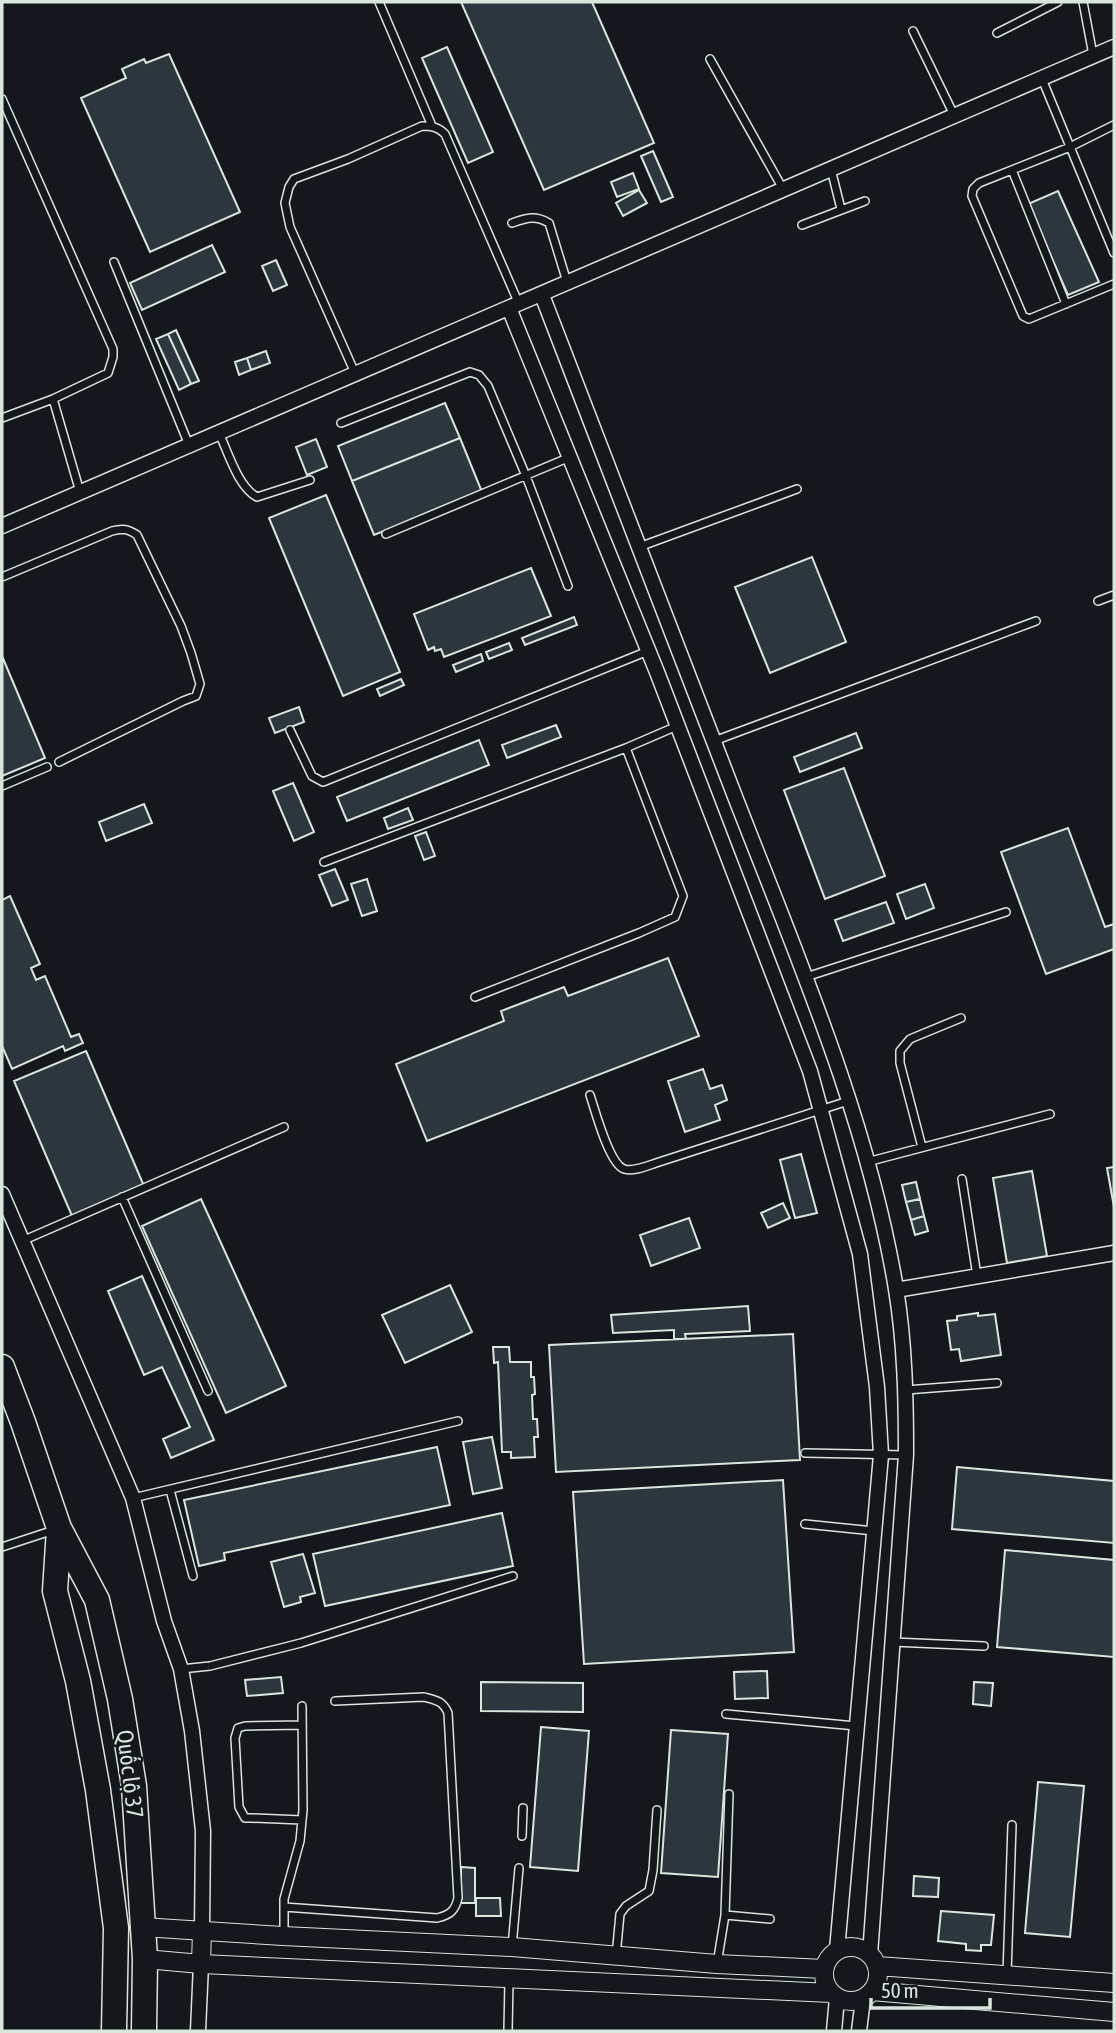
<svg xmlns="http://www.w3.org/2000/svg" width="1116" height="2033" font-family="'Asap Condensed',sans-serif">
<rect width="100%" height="100%" fill="#14181c"/>
<path fill="#2c363c" stroke="#d8e6dc" stroke-width="2" d="M461,2H592L654,143L544,190Z
M447,47L493,152L468,163L422,58Z
M169,54L240,212L150,252L81,98L126,78L122,69L144,59L146,63Z
M653,151L673,197L661,202L641,156Z
M633,173L639,189L617,197L611,182Z
M639,190L647,203L623,216L616,203Z
M1058,191L1099,282L1068,295L1028,204Z
M212,245L225,272L142,310L130,283Z
M276,260L287,285L273,291L262,266Z
M176,330L199,381L191,384L168,334Z
M168,334L191,384L179,390L156,339Z
M266,351L270,363L251,370L247,358Z
M247,358L251,370L239,375L235,362Z
M445,403L460,438L352,481L338,446Z
M460,438L482,492L374,535L352,481Z
M316,439L327,467L307,475L296,447Z
M326,495L400,672L343,696L269,518Z
M812,557L846,642L770,673L735,587Z
M531,568L551,616L444,657L441,649L435,651L434,647L428,650L414,614Z
M574,617L577,625L525,645L522,638Z
M509,643L512,650L489,659L486,652Z
M481,654L483,661L456,672L453,665Z
M2,656L45,758L2,776Z
M401,679L404,685L380,696L377,689Z
M299,707L304,722L275,733L269,718Z
M556,725L561,737L507,758L502,745Z
M856,733L862,748L800,772L794,757Z
M479,740L489,765L347,821L337,797Z
M844,768L885,876L825,899L784,790Z
M293,783L314,832L294,841L273,791Z
M144,804L152,823L106,841L99,822Z
M408,808L413,820L388,829L384,818Z
M1068,828L1105,927L1114,924V949L1046,974L1001,852Z
M426,832L435,856L424,860L415,836Z
M335,869L348,900L332,906L319,875Z
M367,879L377,911L362,916L351,884Z
M925,884L934,908L906,919L897,894Z
M10,896L40,964L31,968L36,980L45,976L71,1037L79,1034L83,1043L65,1051L63,1046L12,1069L2,1046V900Z
M886,902L894,923L843,941L835,920Z
M668,958L699,1036L427,1141L396,1064L504,1021L501,1011L564,987L568,996Z
M86,1051L144,1186L72,1216L14,1081Z
M703,1069L710,1089L722,1085L727,1100L715,1105L720,1120L685,1132L668,1081Z
M801,1154L817,1213L795,1218L780,1160Z
M1114,1167V1207L1107,1168Z
M1032,1171L1047,1256L1007,1263L993,1178Z
M916,1182L920,1199L906,1202L902,1185Z
M201,1199L286,1386L226,1413L142,1226Z
M920,1199L924,1216L911,1220L906,1202Z
M783,1203L790,1218L768,1228L761,1213Z
M924,1216L928,1231L915,1235L911,1220Z
M689,1218L700,1248L651,1266L640,1235Z
M142,1276L214,1440L171,1458L163,1439L190,1427L162,1367L144,1375L108,1291Z
M450,1285L472,1332L405,1363L382,1315Z
M748,1306L750,1331L685,1334L686,1339H674V1330L613,1333L611,1315Z
M978,1313V1316L995,1314L1001,1355L961,1361L959,1349L951,1350L947,1321L957,1320V1316Z
M793,1334L800,1460L556,1472L549,1345Z
M493,1347H509L510,1362H531V1377H534L535,1394L532,1395L533,1419H537L538,1437H534L535,1457L511,1458V1452H502L498,1362L494,1363Z
M492,1437L502,1488L473,1494L463,1442Z
M437,1447L450,1505L224,1553L225,1560L199,1566L184,1500Z
M957,1467L1114,1481V1543L952,1529Z
M783,1480L794,1652L584,1664L573,1492Z
M502,1513L513,1566L325,1606L313,1554Z
M1005,1550L1114,1560V1657L997,1647Z
M303,1554L315,1593L300,1597L301,1602L284,1607L271,1562Z
M767,1671L768,1698L735,1699L734,1672Z
M281,1677L283,1693L247,1696L245,1680Z
M481,1682L583,1683V1712L481,1711Z
M974,1682L993,1683L991,1706L973,1704Z
M541,1727L589,1731L578,1871L530,1867Z
M671,1730L728,1734L718,1877L661,1873Z
M1038,1782L1084,1786L1070,1937L1025,1933Z
M461,1867L475,1868V1903H461Z
M914,1876L939,1878L938,1897L913,1896Z
M476,1898H500L501,1916H476Z
M941,1911L994,1915L991,1945H981V1951L966,1950V1944L938,1941Z"/>
<g fill="none" stroke-linecap="round" stroke-linejoin="round">
<defs>
<path id="service" d="M379,2L432,126
M1083,2L1093,55
M913,31L954,115
M997,33L1058,2
M710,59L783,189
M1042,79L1114,253
M2,99L113,349V357L108,373L53,399L2,418
M1114,125L1070,147L979,183L973,189L972,196L1023,316L1029,319L1114,284
M831,169L841,209
M1012,170L1066,304
M512,223C527,218 535,215 549,223L567,282
M802,225L865,201
M114,262L189,445
M355,373L290,227L285,203L289,187L294,179L348,159L422,126C432,126 438,127 445,134L519,304
M53,399L80,492
M341,423L470,372L479,375L488,386L526,476L568,586
M219,433C228,452 238,487 257,497L310,480
M386,534L570,457
M639,547L797,489
M2,577L112,531C123,528 128,529 137,535L181,626L191,653L200,684L196,696L183,701L59,762
M1098,601L1114,595
M290,730L312,776L323,782L648,651
M714,741L1036,621
M2,786L47,767
M324,862L626,748
M806,977L1006,912
M475,997L639,933L675,917L683,896L626,748L677,726
M590,1095C595,1110 609,1164 624,1169C634,1172 647,1166 656,1163L848,1101
M922,1147L900,1063V1051L910,1039L961,1018
M867,1162L1050,1114
M962,1179L977,1276
M122,1197L208,1391
M22,1241L284,1127
M906,1390L997,1383
M805,1453L906,1455
M170,1490L193,1576
M133,1498L458,1421
M805,1524L874,1531
M2,1547L54,1530
M893,1642L984,1646
M181,1669L210,1666L301,1643L513,1576
M726,1714L856,1726
M302,1820L251,1818H245L239,1807L235,1738L238,1728L245,1726L302,1725
M522,1836L523,1808
M284,1907L437,1918C450,1915 455,1911 458,1898L448,1713C443,1701 436,1700 424,1697L335,1701
M725,1915L770,1919
M284,1936V1899L300,1841L303,1810L302,1706
M512,1947L519,1868
M616,1956L620,1914L626,1906L649,1891L653,1870L657,1810
M717,1964L725,1915L729,1794
M1007,1974L1012,1825
M508,2031L509,1980"/>
<path id="minor" d="M542,295C606,461 669,627 734,794C796,954 868,1119 896,1289C905,1344 906,1400 906,1455L870,1955
M509,308L657,672L810,1071L860,1254L877,1387L881,1455L837,1950
M2,526L1114,47
M2,1194L133,1498L164,1621L181,1669L192,1731L203,1831L202,1930
M896,1290L1114,1253
M198,2031L201,1964
M834,2031L837,1998
M859,2031L863,1999"/>
<path id="tertiary" d="M142,1927L283,1936L512,1947L717,1964L824,1969
M824 1974a27 27 0 1 1 54 0a27 27 0 1 1-54 0Z
M145,1959L201,1964L831,1993
M201,1964L202,1930
M877,1966L1114,1983
M872,1991L1114,2012"/>
<path id="trunk" d="M2,1367L23,1422L59,1528L97,1600L120,1699L134,1786L145,1959L144,2031
M59,1529L55,1591L78,1681L98,1790L116,1928L114,2031"/>
</defs>
<use href="#service" stroke="#d8e6dc" stroke-width="10"/>
<use href="#minor" stroke="#d8e6dc" stroke-width="17"/>
<use href="#tertiary" stroke="#d8e6dc" stroke-width="20"/>
<use href="#trunk" stroke="#d8e6dc" stroke-width="27"/>
<use href="#service" stroke="#14181c" stroke-width="7"/>
<use href="#minor" stroke="#14181c" stroke-width="14"/>
<use href="#tertiary" stroke="#14181c" stroke-width="18"/>
<use href="#trunk" stroke="#14181c" stroke-width="24"/>
</g>
<g text-anchor="middle" stroke-width="5" stroke-linejoin="round" paint-order="stroke">
<g font-size="23" fill="#d8e6dc" stroke="#14181c">
<text transform="translate(130 1774) rotate(83)" y="8">Quốc lộ 37</text>
</g>
</g>
<rect width="1116" height="2033" fill="none" stroke="#d8e6dc" stroke-width="7"/>
<path d="M871 1998v10h119v-10" fill="none" stroke="#d8e6dc" stroke-width="3.5"/>
<text x="881" y="1998" font-size="21" fill="#d8e6dc" stroke="#14181c" stroke-width="5" paint-order="stroke">50 m</text>
</svg>
